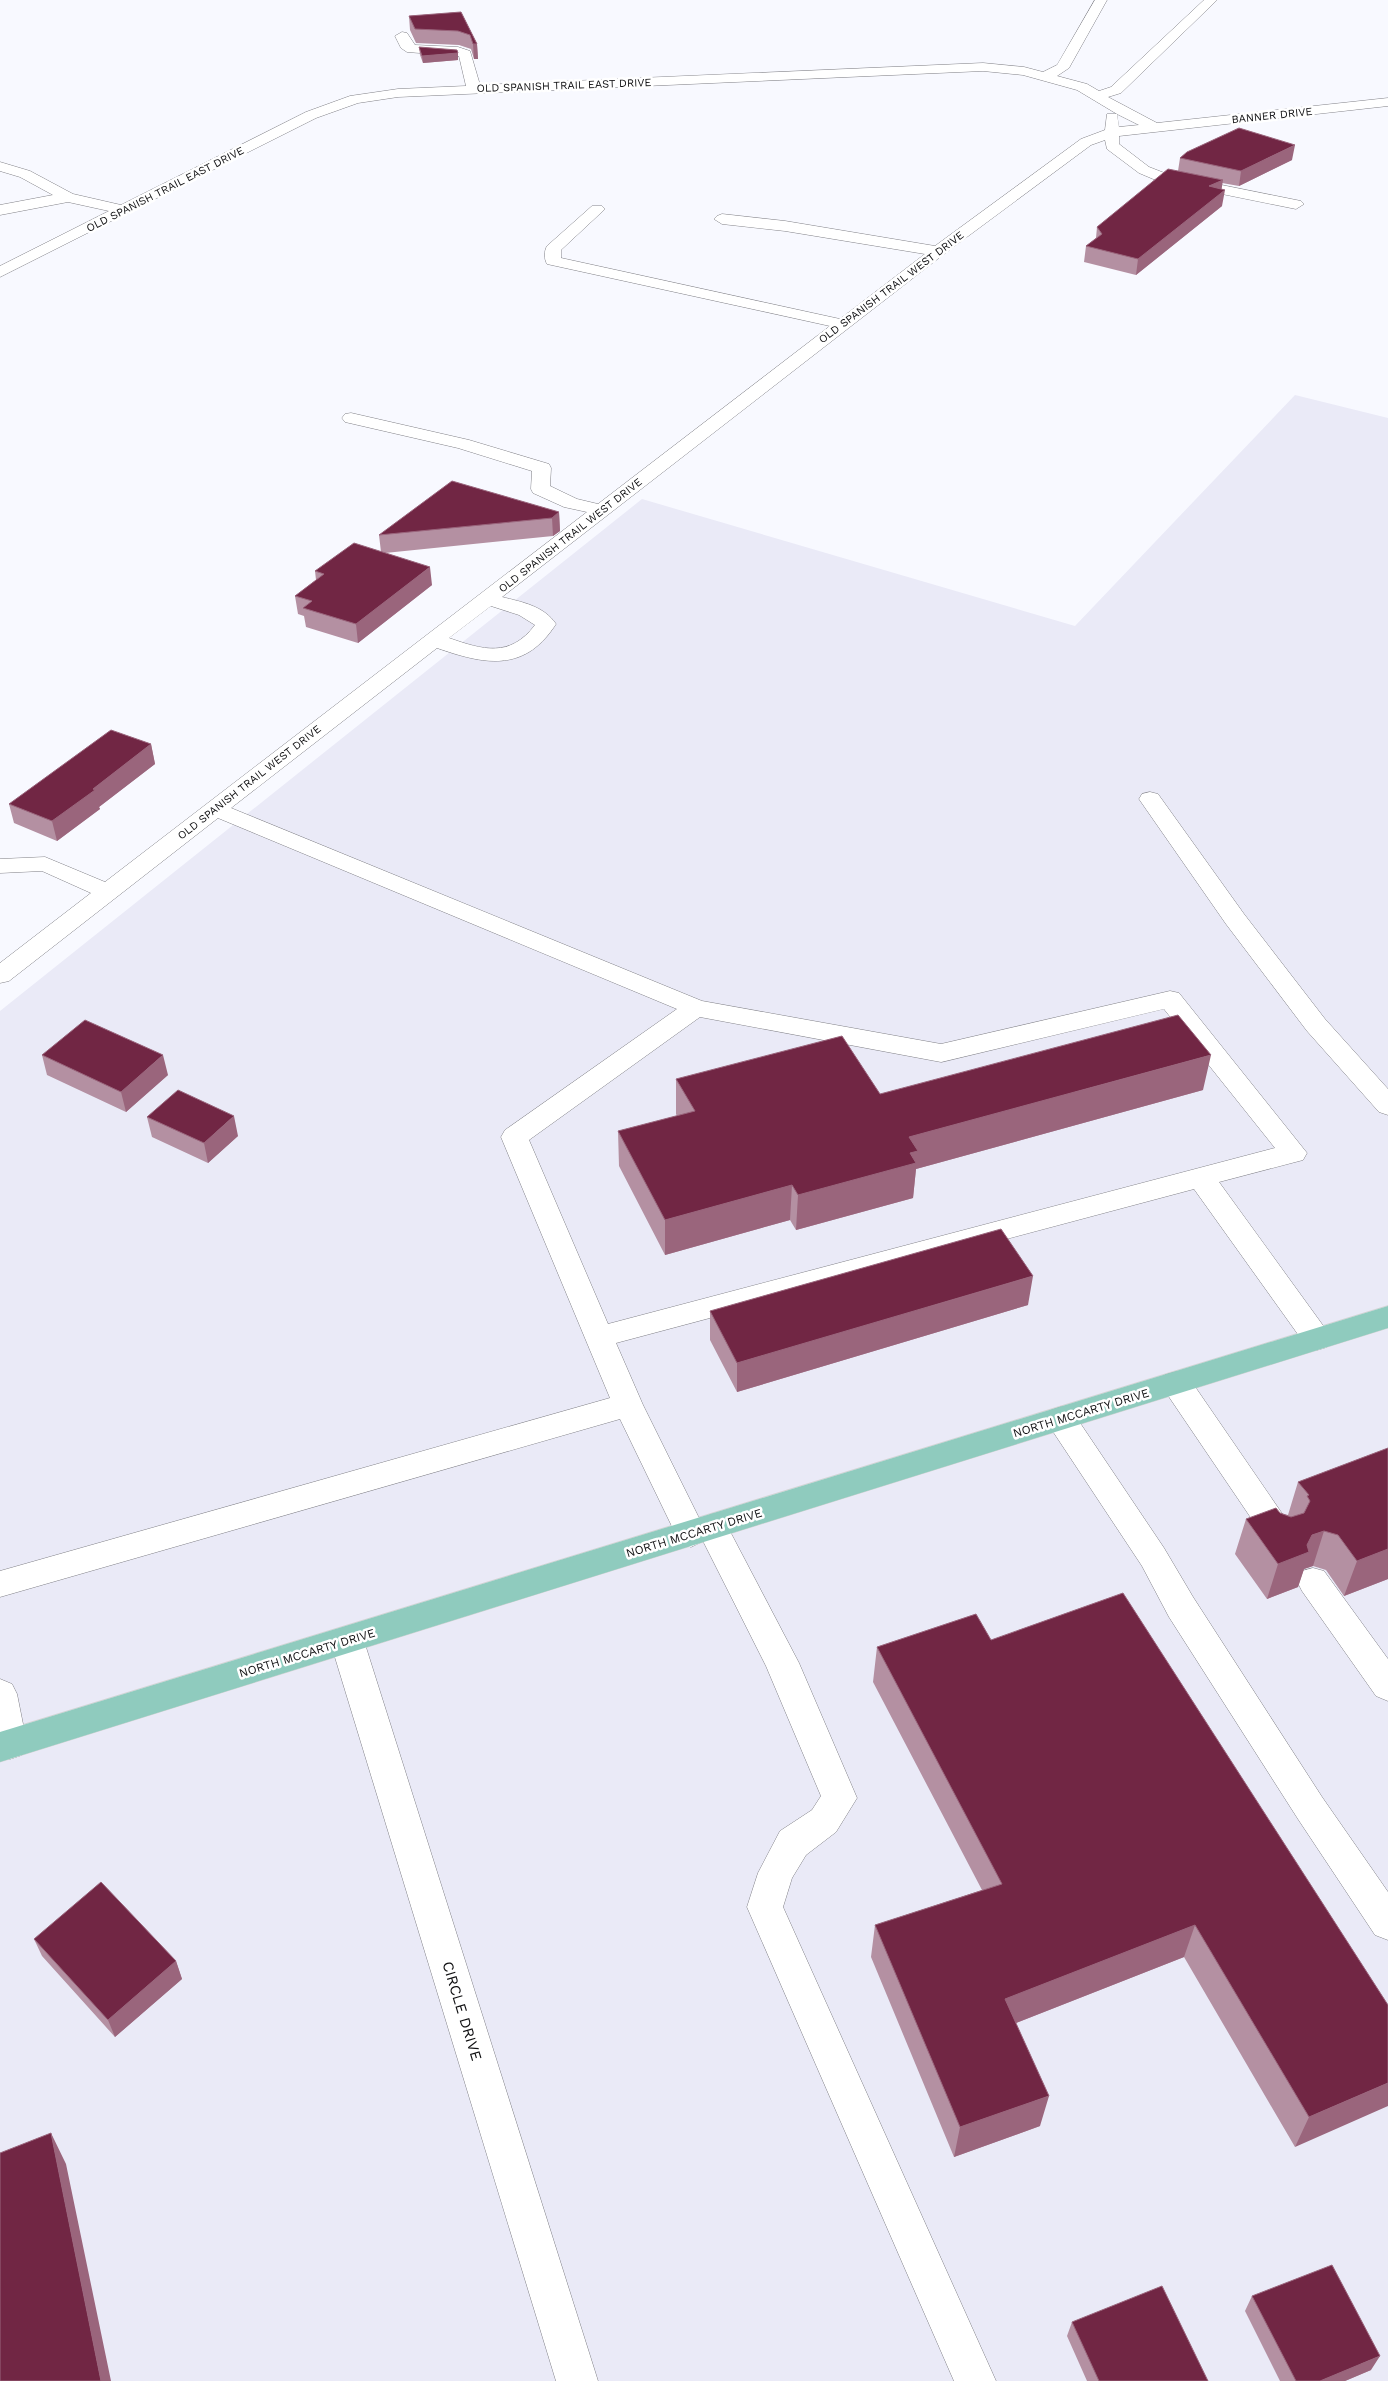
<svg xmlns="http://www.w3.org/2000/svg" width="1388" height="2381" font-family="'Work Sans',sans-serif">
<rect width="100%" height="100%" fill="#f8f9ff"/>
<path fill="#eaeaf7" d="M1295,395L1388,418V2381H0V1011L642,499L1075,626Z"/>
<g fill="none" stroke-linecap="round" stroke-linejoin="round">
<defs>
<path id="minor" d="M1095,0H1107L1069,68L1057,76L1087,84L1099,91L1111,87L1204,0H1217L1121,93L1108,97L1157,123L1388,98V106L1119,136V144L1149,167L1167,174L1301,201L1304,204L1296,209L1158,181L1139,173L1107,149L1105,140L1091,145L944,254L502,597C522,602 544,606 556,624L554,627C523,673 483,664 437,648L231,808L702,1001L941,1044L1170,991L1179,993L1307,1153L1303,1160L1219,1182L1327,1331L1332,1339L1327,1347L1317,1350L1307,1347L1194,1189L616,1343L643,1405L700,1520L712,1514L723,1518L799,1663L857,1798L836,1832L806,1855L792,1878L783,1907L996,2381H954L747,1907L758,1873L780,1831L812,1810L821,1796L766,1666L703,1541L691,1547L680,1543L620,1419L0,1597V1571L610,1398L501,1137L505,1130L677,1009L218,818L9,981L0,983V963L91,893L42,871L0,873V859L45,857L105,882L587,512L564,507L533,493L531,489L532,471L458,448L345,422L342,418L345,414L351,413L469,440L549,464L551,468L550,486L577,499L598,504L830,326L547,264C544,259 544,251 547,246L592,206H602L605,209L561,250V258L840,319L925,254L785,231L722,224L714,219L717,216L722,214L785,221L935,246L1081,139L1105,130L1107,114H1117L1077,90L1023,75L983,71L398,97L358,103L316,118L0,277V266L109,211L68,202L0,215V205L53,195L20,177L0,171V162L30,171L73,194L121,205L306,112L350,96L398,89L466,86L459,56L407,52L401,48L395,36L402,32L407,33L415,45L458,47L470,51L480,85L983,63L1024,67L1043,72L1057,65ZM1117,114L1139,125L1119,127ZM491,606L519,615L535,625C510,658 483,650 449,638ZM1164,1009L1275,1148L608,1324L529,1140L700,1017L941,1062Z
M1150,792L1158,794L1244,914L1325,1019L1388,1089V1115L1379,1112L1307,1031L1226,924L1139,799L1142,794Z
M1176,1372L1187,1375L1292,1528L1297,1537L1292,1546L1281,1550L1270,1546L1165,1391L1161,1383L1165,1375Z
M1061,1407L1072,1411L1164,1548L1193,1597L1322,1797L1388,1892V1940L1375,1935L1298,1819L1169,1617L1142,1566L1050,1427L1046,1419L1050,1411Z
M1313,1568L1324,1571L1388,1659V1701L1376,1696L1302,1591L1297,1581L1302,1571Z
M347,1627L359,1631L364,1641L598,2381H556L330,1641L335,1631Z
M0,1679L12,1684L17,1694L27,1744L22,1755L10,1759L0,1756Z"/>
<path id="major" d="M1388,1306V1328L0,1762V1732Z"/>
</defs>
<use href="#minor" stroke="#818187" stroke-width="1"/>
<use href="#major" stroke="#d4d4d4" stroke-width="1"/>
<use href="#minor" fill="#fff" fill-rule="evenodd"/>
<use href="#major" fill="#8fcbbe" fill-rule="evenodd"/>
</g>
<path fill="#b490a2" d="M461,12L477,44L478,59H474L471,49L459,45L416,43L410,30L409,16Z
M419,47L458,53V60L423,63L420,55Z
M1180,158L1292,160L1239,186L1222,183L1221,189L1222,206L1136,275L1084,262L1086,246L1096,238L1097,227L1178,171Z
M559,512L560,531L553,536L385,553L432,585L358,643L306,627L304,616L298,614L295,596L316,580L315,571L381,552L379,535Z
M151,744L155,764L99,807L100,809L57,841L14,823L9,804Z
M42,1055L168,1075L126,1112L47,1075Z
M676,1079L880,1094L1203,1090L916,1169L913,1198L796,1230L790,1220L665,1255L619,1166L618,1131L677,1116L676,1114Z
M147,1117L238,1136L208,1163L152,1137Z
M1028,1305L737,1392L710,1340V1311Z
M1388,1448V1579L1344,1596L1326,1570L1313,1566L1304,1569L1298,1587L1267,1599L1235,1554L1246,1519L1280,1513L1288,1515L1298,1482Z
M991,1640L1388,2005L1295,2147L1184,1957L1016,2023L1040,2126L954,2157L871,1957L875,1925L982,1890L873,1682L877,1647Z
M34,1939L176,1961L182,1979L115,2037L42,1956Z
M1252,2296L1371,2370L1345,2381H1280L1245,2311Z
M1072,2322L1208,2381H1087L1067,2336Z"/>
<path fill="#9a657c" d="M473,44H477L478,59H474Z
M458,53V60L423,63L422,56Z
M1295,145L1292,160L1239,186L1241,171Z
M1223,180L1221,193L1225,190L1222,206L1136,275L1138,259L1209,186Z
M559,512L560,531L553,536L552,518Z
M430,567L432,585L358,643L356,624Z
M151,744L155,764L99,807L100,809L57,841L52,821Z
M163,1055L168,1075L126,1112L121,1092Z
M1211,1055L1203,1090L916,1169L913,1198L796,1230L798,1195L909,1137Z
M234,1116L238,1136L208,1163L204,1143Z
M792,1185L790,1220L665,1255V1220Z
M1033,1276L1028,1305L737,1392V1363Z
M1324,1531L1313,1566L1304,1569L1298,1587L1267,1599L1278,1564L1307,1545L1312,1535Z
M1388,1549V1579L1344,1596L1357,1561Z
M1195,1925L1184,1957L998,2030L1005,1999Z
M176,1961L182,1979L115,2037L108,2020Z
M1388,2083V2106L1295,2147L1309,2117Z
M1049,2096L1040,2126L954,2157L960,2127Z
M51,2133L66,2164L111,2381H101Z
M1380,2356L1371,2370L1345,2381H1320Z"/>
<path fill="#712644" stroke="#9a657c" d="M461,12L477,44H473L470,35L458,31L415,29L409,16Z
M419,47L457,50L458,53L422,56Z
M1239,128L1295,145L1241,171L1180,158L1187,152Z
M1168,169L1223,180L1209,186L1225,190L1138,259L1086,246L1102,234L1097,227Z
M452,481L559,512L552,518L379,535Z
M354,543L430,567L356,624L303,608L312,601L295,596L324,574L315,571Z
M111,730L151,744L93,789L95,790L52,821L9,804Z
M1178,1015L1211,1055L909,1137L918,1151L910,1153L916,1163L798,1195L792,1185L665,1220L618,1131L695,1111L676,1079L842,1036L880,1094Z
M85,1020L163,1055L121,1092L42,1055Z
M178,1090L234,1116L204,1143L147,1117Z
M1001,1229L1033,1276L737,1363L710,1311Z
M1388,1448V1549L1357,1561L1338,1535L1324,1531L1312,1535L1307,1545L1309,1552L1278,1564L1246,1519L1276,1508L1280,1513L1291,1517L1304,1513L1310,1501L1307,1496L1309,1495L1298,1482Z
M1123,1593L1388,2005V2083L1309,2117L1195,1925L1005,1999L1049,2096L960,2127L875,1925L1002,1884L877,1647L976,1614L991,1640Z
M101,1882L176,1961L108,2020L34,1939Z
M51,2133L101,2381H0V2153Z
M1332,2265L1380,2356L1320,2381H1296L1252,2296Z
M1162,2286L1208,2381H1099L1072,2322Z"/>
<g text-anchor="middle" stroke-width="5" stroke-linejoin="round" paint-order="stroke">
<g font-size="11" fill="#0e0e10" stroke="#fff">
<text transform="translate(564 85) rotate(-2)" y="4">OLD SPANISH TRAIL EAST DRIVE</text>
<text transform="translate(1272 115) rotate(-6)" y="4">BANNER DRIVE</text>
<text transform="translate(165 189) rotate(-27)" y="4">OLD SPANISH TRAIL EAST DRIVE</text>
<text transform="translate(891 287) rotate(-37)" y="4">OLD SPANISH TRAIL WEST DRIVE</text>
<text transform="translate(570 535) rotate(-38)" y="4">OLD SPANISH TRAIL WEST DRIVE</text>
<text transform="translate(249 782) rotate(-38)" y="4">OLD SPANISH TRAIL WEST DRIVE</text>
</g>
<g font-size="12" fill="#0e0e10" stroke="#fff">
<text transform="translate(1081 1413) rotate(-17)" y="4">NORTH MCCARTY DRIVE</text>
<text transform="translate(694 1533) rotate(-17)" y="4">NORTH MCCARTY DRIVE</text>
<text transform="translate(307 1653) rotate(-17)" y="4">NORTH MCCARTY DRIVE</text>
</g>
<g font-size="15" fill="#0e0e10" stroke="#fff">
<text transform="translate(462 2011) rotate(73)" y="5">CIRCLE DRIVE</text>
</g>
</g>
</svg>
